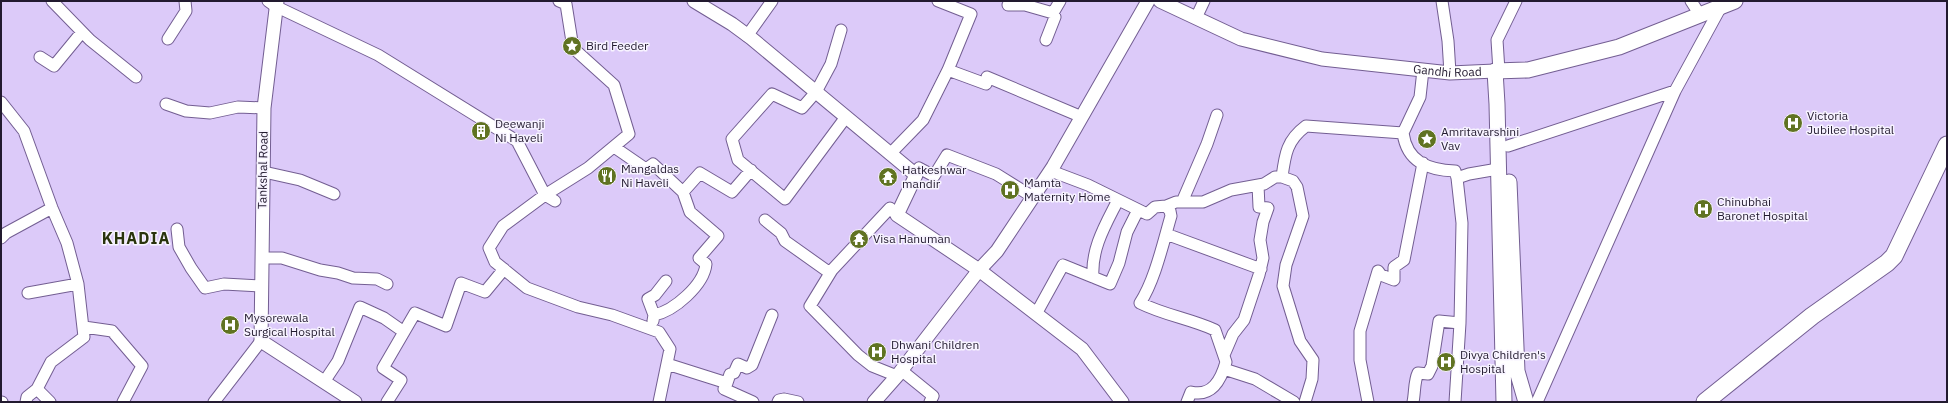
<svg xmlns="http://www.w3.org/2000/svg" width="1948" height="403" font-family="'IBM Plex Sans',sans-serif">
<rect width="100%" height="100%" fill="#dccaf9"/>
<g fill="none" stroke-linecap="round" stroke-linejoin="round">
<defs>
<path id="minor" d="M52,1L90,40L136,77
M268,1L275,6L378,55L517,141L545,195L555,201
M559,1L566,4L573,48L614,85L629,134L588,168L545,195L503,226L489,248L495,262L527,288L578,307L612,315L659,332L670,349L659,402
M1442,1L1448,41L1450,73
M1691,1L1700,15
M1008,5H1025L1053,13L1060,1
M1196,18L1204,1
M841,30L831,64L816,92L802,108L772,94L732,139L738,160L785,199L846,117
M747,36L772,1
M168,39L186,11L185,1
M1046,40L1055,17L1053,13
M40,57L54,66L82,32
M948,70L986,84L987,77L1082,117
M1499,71L1497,40L1516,1
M1,102L24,131L52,208L67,243L78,284L84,337L51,362L37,389L50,402
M166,104L186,111L210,113L238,107L264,108
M1403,133L1420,97L1423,70
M1508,146L1675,91
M614,147L646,169L653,164L683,192L690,212L718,236L699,258L706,264C704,285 674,311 654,315
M890,154L923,120L948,70L971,14L938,1
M1051,171L1088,185L1147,214L1155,207L1166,206L1170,211L1171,216C1163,243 1155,280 1140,303C1164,315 1191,319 1215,330L1226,362C1221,380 1212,397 1191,392L1187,402
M264,172L300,180L334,194
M914,174L919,168L934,176L947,155L996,174L1033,197
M1282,177C1285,154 1287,140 1306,126L1403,133C1407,162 1428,170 1455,171L1457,178
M683,192L700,173L732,192L751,170
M1182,202L1207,144L1217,115
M1166,206L1176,202H1203L1231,190L1264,184L1275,177H1282L1293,181L1297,187L1303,216L1286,265L1283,286L1300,341L1313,360L1312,379L1305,402
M897,215L890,208L832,270L810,306L858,355L872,366L897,376
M765,220L781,233L785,241L830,273
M177,229L179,247L191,268L205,288L224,284L262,286
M1166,234L1261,269
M1,238L6,233L52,208
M262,258H282L320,270L338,273L353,278L377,279L387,284
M1093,277C1091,248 1106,224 1118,200
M28,293L78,284
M1036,314L1063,265L1110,284L1119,263L1127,232L1138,210
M653,321L654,315L648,299L655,295L666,281
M1460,323L1462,223L1457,178L1469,174L1498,169
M84,327L112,331L142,366L123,402
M1224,355L1233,334L1244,320L1259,275L1263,258L1260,240L1263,222L1268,208L1259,207L1258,185
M667,364L727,383L724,389L753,402
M1224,369L1255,379L1294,402
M901,370L933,396L930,402
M324,382L338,361L360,307L384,318L404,332
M727,383L730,374L734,373L738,364L747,368L752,365L772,315
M1,402H2
M26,402L27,397L37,389
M214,402L261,341
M387,402L401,380L383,368L415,313L446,326L461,283L485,292L504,269
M778,402L779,400L784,399L798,402
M1368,402L1360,360V331L1378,271L1381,275L1394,280V267L1404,260L1423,163
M1413,402C1415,393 1414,381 1418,373L1428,374L1432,366L1439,321L1460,323L1455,402
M1537,402L1675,91L1723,3"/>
<g id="tertiary">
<path d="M277,1L264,108L261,341L355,402"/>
<path d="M694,1L732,24L751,38L916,175L897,215L979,270L1082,349L1122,402"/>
<path id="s1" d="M1160,1L1241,39L1322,59L1450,73L1495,71"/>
<path d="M874,402L897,376L979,270L997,251L1053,167L1148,1"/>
</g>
<path id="secondary" d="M1509,182L1517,371L1526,402
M1504,402L1497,104L1495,71L1528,70L1619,47L1735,1"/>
<path id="primary" d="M1705,402L1812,316L1887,263L1894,256L1947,145"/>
</defs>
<use href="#minor" stroke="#735e92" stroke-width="13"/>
<use href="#tertiary" stroke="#735e92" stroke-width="15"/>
<use href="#secondary" stroke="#735e92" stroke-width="17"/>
<use href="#primary" stroke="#735e92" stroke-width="19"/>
<use href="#minor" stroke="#fff" stroke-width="11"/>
<use href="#tertiary" stroke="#fff" stroke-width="13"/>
<use href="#secondary" stroke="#fff" stroke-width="15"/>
<use href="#primary" stroke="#fff" stroke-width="17"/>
</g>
<defs>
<symbol id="sight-disc" viewBox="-11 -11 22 22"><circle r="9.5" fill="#607322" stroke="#f7f3ff"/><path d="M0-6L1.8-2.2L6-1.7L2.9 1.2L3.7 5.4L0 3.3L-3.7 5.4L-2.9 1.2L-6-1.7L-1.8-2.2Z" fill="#fff"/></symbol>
<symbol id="hospital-disc" viewBox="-11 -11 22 22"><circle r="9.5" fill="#607322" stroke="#f7f3ff"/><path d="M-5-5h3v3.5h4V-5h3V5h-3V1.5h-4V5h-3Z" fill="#fff"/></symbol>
<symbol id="building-disc" viewBox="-11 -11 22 22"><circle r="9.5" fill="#607322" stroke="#f7f3ff"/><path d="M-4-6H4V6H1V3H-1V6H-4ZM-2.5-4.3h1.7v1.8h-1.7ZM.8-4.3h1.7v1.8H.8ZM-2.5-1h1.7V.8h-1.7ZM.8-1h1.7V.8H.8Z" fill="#fff"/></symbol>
<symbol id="restaurant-disc" viewBox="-11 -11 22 22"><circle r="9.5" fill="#607322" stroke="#f7f3ff"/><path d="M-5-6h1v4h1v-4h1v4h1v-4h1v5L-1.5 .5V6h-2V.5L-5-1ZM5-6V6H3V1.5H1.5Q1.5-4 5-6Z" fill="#fff"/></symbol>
<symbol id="temple-disc" viewBox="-11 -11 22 22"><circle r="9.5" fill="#607322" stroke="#f7f3ff"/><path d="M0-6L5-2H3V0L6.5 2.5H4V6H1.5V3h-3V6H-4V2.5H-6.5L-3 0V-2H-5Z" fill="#fff"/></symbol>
</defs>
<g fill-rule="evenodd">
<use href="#sight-disc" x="561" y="35" width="22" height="22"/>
<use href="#hospital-disc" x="1782" y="112" width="22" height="22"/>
<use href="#building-disc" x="470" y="120" width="22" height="22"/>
<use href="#sight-disc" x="1416" y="128" width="22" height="22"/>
<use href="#restaurant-disc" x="596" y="165" width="22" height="22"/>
<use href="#temple-disc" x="877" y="166" width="22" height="22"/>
<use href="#hospital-disc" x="999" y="179" width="22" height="22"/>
<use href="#hospital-disc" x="1692" y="198" width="22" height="22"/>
<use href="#temple-disc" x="848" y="228" width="22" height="22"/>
<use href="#hospital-disc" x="219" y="314" width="22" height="22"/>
<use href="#hospital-disc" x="866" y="341" width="22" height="22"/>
<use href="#hospital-disc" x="1435" y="351" width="22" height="22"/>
</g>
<g text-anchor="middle" stroke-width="3" stroke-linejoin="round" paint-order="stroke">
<g font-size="12" fill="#221a2f" stroke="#f7f3ff" text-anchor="start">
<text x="586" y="50">Bird Feeder</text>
<text x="1807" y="120">Victoria<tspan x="1807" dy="14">Jubilee Hospital</tspan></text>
<text x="495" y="128">Deewanji<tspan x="495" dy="14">Ni Haveli</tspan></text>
<text x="1441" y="136">Amritavarshini<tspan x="1441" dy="14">Vav</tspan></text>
<text x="621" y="173">Mangaldas<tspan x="621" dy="14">Ni Haveli</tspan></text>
<text x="902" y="174">Hatkeshwar<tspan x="902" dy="14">mandir</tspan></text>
<text x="1024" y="187">Mamta<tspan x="1024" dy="14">Maternity Home</tspan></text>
<text x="1717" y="206">Chinubhai<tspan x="1717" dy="14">Baronet Hospital</tspan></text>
<text x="873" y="243">Visa Hanuman</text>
<text x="244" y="322">Mysorewala<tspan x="244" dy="14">Surgical Hospital</tspan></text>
<text x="891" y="349">Dhwani Children<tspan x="891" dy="14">Hospital</tspan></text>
<text x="1460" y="359">Divya Children's<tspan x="1460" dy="14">Hospital</tspan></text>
</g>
<g font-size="12" fill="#221a2f" stroke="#f7f3ff">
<text dy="4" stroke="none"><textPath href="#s1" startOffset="299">Gandhi Road</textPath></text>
<text transform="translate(263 170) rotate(-89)" y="4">Tankshal Road</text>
</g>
<g font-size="16" font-weight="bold" letter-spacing="1" fill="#2a340d" stroke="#f7f3ff">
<text x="136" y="244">KHADIA</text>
</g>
</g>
<rect width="1948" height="403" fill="none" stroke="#221a2f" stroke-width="4"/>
</svg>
